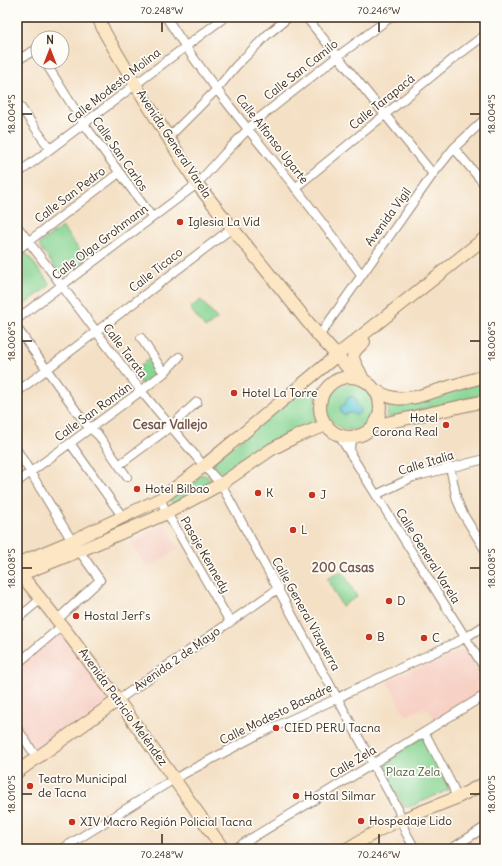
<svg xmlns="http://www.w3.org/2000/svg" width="502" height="866" font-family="Delius,sans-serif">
<rect width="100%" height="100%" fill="#fdfcf7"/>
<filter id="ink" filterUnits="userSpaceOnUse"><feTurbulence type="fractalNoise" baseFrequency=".025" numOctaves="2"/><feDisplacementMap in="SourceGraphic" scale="8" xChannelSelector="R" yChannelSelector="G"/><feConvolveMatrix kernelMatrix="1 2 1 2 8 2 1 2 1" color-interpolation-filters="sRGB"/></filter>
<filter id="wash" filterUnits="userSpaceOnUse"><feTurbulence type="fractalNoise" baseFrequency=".012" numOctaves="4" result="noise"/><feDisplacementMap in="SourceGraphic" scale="16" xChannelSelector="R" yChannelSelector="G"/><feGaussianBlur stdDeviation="0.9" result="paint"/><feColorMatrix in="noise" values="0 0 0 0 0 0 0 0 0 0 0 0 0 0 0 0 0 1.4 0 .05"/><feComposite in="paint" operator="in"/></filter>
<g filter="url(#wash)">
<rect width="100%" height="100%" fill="#f4e0c5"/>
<path fill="#f7d1c6" d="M164,524L179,549L147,568L129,541Z
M63,625L118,700L37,758L17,728V664Z
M461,650H465L482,678L475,683L480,693L434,720L428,709L423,708L406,716L387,681L448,654L453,655Z"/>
<path fill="#87d493" stroke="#617f58" d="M62,227L87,260L65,276H62L40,248V243Z
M25,253L27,254L49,283V286L24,305L17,295V260Z
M201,300L217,319L205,328L190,308Z
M149,358L160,373L143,386L133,374Z
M483,382L485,396L483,397L482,395L386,418L388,411V404C392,403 397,405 402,405L403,406Z
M327 407a23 23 0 1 1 46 0a23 23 0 1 1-46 0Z
M318,391L315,405L317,419L274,441L222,474L211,463L299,393Z
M201,474C208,476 211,478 212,485L174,503L171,502L169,500Z
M342,571L357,597L342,606L327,579Z
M424,737L450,789L410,807H404L380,764L421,738Z"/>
<path fill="#5cc6d7" stroke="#4c787a" d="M352,396L356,399V404L361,409V412L356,415C351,414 351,411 345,415L341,413L340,407L343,405H345L347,398Z"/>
</g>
<g filter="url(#ink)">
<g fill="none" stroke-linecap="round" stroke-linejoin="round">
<defs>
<path id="street" d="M166,17C204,77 250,132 295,187C317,216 339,245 361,274
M306,17L433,174
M17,60L37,49L38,51
M45,62L84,124L152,217
M17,102L50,149
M169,137L217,89L236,66L268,34L289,17
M454,148L485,185
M17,174C87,122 155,69 225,17
M295,188L453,59L485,35
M17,226L141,391L204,466L221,484L373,764L398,809L405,831L415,849
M17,250L119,173
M17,319L197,184L225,153L258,119L338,56L391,17
M17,328L85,423L99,436L127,477
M319,336L433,174L454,148L485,119
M141,338L164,373
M17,392L232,228
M338,434L485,669
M70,443L122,516
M17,450L72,541L100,580L58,619
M351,455L350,446L355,436
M119,465L170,427L197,402
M450,467L457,500L463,514L485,550
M17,482L141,391L164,373L179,357
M376,495L413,477L485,459
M160,499L167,513L230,622
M17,619L41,599
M17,664L63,625
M118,700L279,588
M17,728L37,758
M424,734L427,737L453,787L456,798
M62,849L174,779L261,733L338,698L349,692L465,638L485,625
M234,849L485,695
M451,849L485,827"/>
<path id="secondary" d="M98,17L105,33L135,84L197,184L319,336L357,378
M362,377C354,359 346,357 364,342
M320 407a30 30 0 1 1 60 0a30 30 0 1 1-60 0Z
M375,390C391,399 398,400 416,397L485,376
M373,426L485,401
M17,564L72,541L160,499L204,466L336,356L485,238
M17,570C91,659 157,754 223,849
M17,576L79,551L167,513L221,484L272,449L297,436L327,425
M17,772L118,700
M347,849L379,830L398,821L456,798L485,783"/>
</defs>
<use href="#street" stroke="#988572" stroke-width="10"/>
<use href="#secondary" stroke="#988572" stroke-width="14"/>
<use href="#street" stroke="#fff" stroke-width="8"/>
<use href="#secondary" stroke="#fce6c4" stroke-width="12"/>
</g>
</g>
<path fill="none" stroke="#3b2a1e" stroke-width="1.5" d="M162,22V32M379,22V32M22,114H32M470,114H480M22,341H32M470,341H480M22,568H32M470,568H480M22,794H32M470,794H480M162,834V844M379,834V844"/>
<g fill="#c8321e" stroke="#fdfcf7" stroke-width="1.5">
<circle cx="180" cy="222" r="4"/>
<circle cx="234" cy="393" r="4"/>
<circle cx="446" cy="425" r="4"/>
<circle cx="137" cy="489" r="4"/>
<circle cx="258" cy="493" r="4"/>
<circle cx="312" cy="495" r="4"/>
<circle cx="293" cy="530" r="4"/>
<circle cx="389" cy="601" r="4"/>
<circle cx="76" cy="616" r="4"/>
<circle cx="369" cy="637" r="4"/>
<circle cx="424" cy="638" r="4"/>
<circle cx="276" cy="728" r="4"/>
<circle cx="30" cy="786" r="4"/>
<circle cx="296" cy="796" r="4"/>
<circle cx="361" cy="821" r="4"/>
<circle cx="72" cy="822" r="4"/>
</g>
<g text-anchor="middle" stroke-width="3.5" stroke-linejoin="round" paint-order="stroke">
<g font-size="12" fill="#3b2a1e" stroke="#fdfcf7">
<text transform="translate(301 70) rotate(-38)" y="4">Calle San Camilo</text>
<text transform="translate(114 86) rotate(-38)" y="4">Calle Modesto Molina</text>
<text transform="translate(382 102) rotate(-39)" y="4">Calle Tarapacá</text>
<text transform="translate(272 139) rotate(52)" y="4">Calle Alfonso Ugarte</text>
<text transform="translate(174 144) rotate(57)" y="4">Avenida General Varela</text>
<text transform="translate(120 154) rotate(55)" y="4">Calle San Carlos</text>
<text transform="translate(70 195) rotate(-37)" y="4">Calle San Pedro</text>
<text transform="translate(388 217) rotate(-54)" y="4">Avenida Vigil</text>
<text transform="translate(100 242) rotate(-37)" y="4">Calle Olga Grohmann</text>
<text transform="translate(156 270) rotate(-38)" y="4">Calle Ticaco</text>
<text transform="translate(125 351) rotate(53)" y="4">Calle Tarata</text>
<text transform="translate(93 412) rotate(-36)" y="4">Calle San Román</text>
<text transform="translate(426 463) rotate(-17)" y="4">Calle Italia</text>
<text transform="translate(205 555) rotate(60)" y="4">Pasaje Kennedy</text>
<text transform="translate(428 556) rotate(58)" y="4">Calle General Varela</text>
<text transform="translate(306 614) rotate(61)" y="4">Calle General Vizquerra</text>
<text transform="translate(177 659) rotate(-35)" y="4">Avenida 2 de Mayo</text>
<text transform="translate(123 707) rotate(54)" y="4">Avenida Patricio Meléndez</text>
<text transform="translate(276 714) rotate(-26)" y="4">Calle Modesto Basadre</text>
<text transform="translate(353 762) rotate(-31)" y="4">Calle Zela</text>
</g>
<g font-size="12" fill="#3b2a1e" stroke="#fdfcf7" text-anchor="start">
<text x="188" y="226">Iglesia La Vid</text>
<text x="242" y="397">Hotel La Torre</text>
<text x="438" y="422" text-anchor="end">Hotel<tspan x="438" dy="14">Corona Real</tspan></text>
<text x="145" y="493">Hotel Bilbao</text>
<text x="266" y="497">K</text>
<text x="320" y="499">J</text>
<text x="301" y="534">L</text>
<text x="397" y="605">D</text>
<text x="84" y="620">Hostal Jerf's</text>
<text x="377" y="641">B</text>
<text x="432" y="642">C</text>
<text x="284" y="732">CIED PERU Tacna</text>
<text x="38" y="783">Teatro Municipal<tspan x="38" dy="14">de Tacna</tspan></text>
<text x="304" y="800">Hostal Silmar</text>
<text x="369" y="825">Hospedaje Lido</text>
<text x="80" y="826">XIV Macro Región Policial Tacna</text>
</g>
<g font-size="12" fill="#525d41" stroke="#fdfcf7">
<text x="413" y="776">Plaza Zela</text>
</g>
<g font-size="13" font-weight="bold" fill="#76584c" stroke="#fdfcf7">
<text x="170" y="429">Cesar Vallejo</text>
<text x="343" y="572">200 Casas</text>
</g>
</g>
<rect width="502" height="866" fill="none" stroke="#fdfcf7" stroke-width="44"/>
<g transform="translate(50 50)"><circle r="19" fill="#fdfcf7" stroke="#afa8a0"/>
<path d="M0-3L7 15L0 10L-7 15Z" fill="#c8321e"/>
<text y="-6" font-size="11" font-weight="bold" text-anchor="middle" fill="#3b2a1e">N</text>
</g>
<rect x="22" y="22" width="458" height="822" fill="none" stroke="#3b2a1e" stroke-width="1.5"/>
<g font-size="10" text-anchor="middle" fill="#3b2a1e">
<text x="162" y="14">70.248°W</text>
<text x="379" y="14">70.246°W</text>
<text transform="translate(11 114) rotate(-90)" y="4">18.004°S</text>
<text transform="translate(491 114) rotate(-90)" y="4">18.004°S</text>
<text transform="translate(11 341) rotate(-90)" y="4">18.006°S</text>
<text transform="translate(491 341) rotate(-90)" y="4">18.006°S</text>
<text transform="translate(11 568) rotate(-90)" y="4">18.008°S</text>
<text transform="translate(491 568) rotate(-90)" y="4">18.008°S</text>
<text transform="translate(11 794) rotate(-90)" y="4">18.010°S</text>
<text transform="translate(491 794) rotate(-90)" y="4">18.010°S</text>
<text x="162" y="858">70.248°W</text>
<text x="379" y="858">70.246°W</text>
</g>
</svg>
